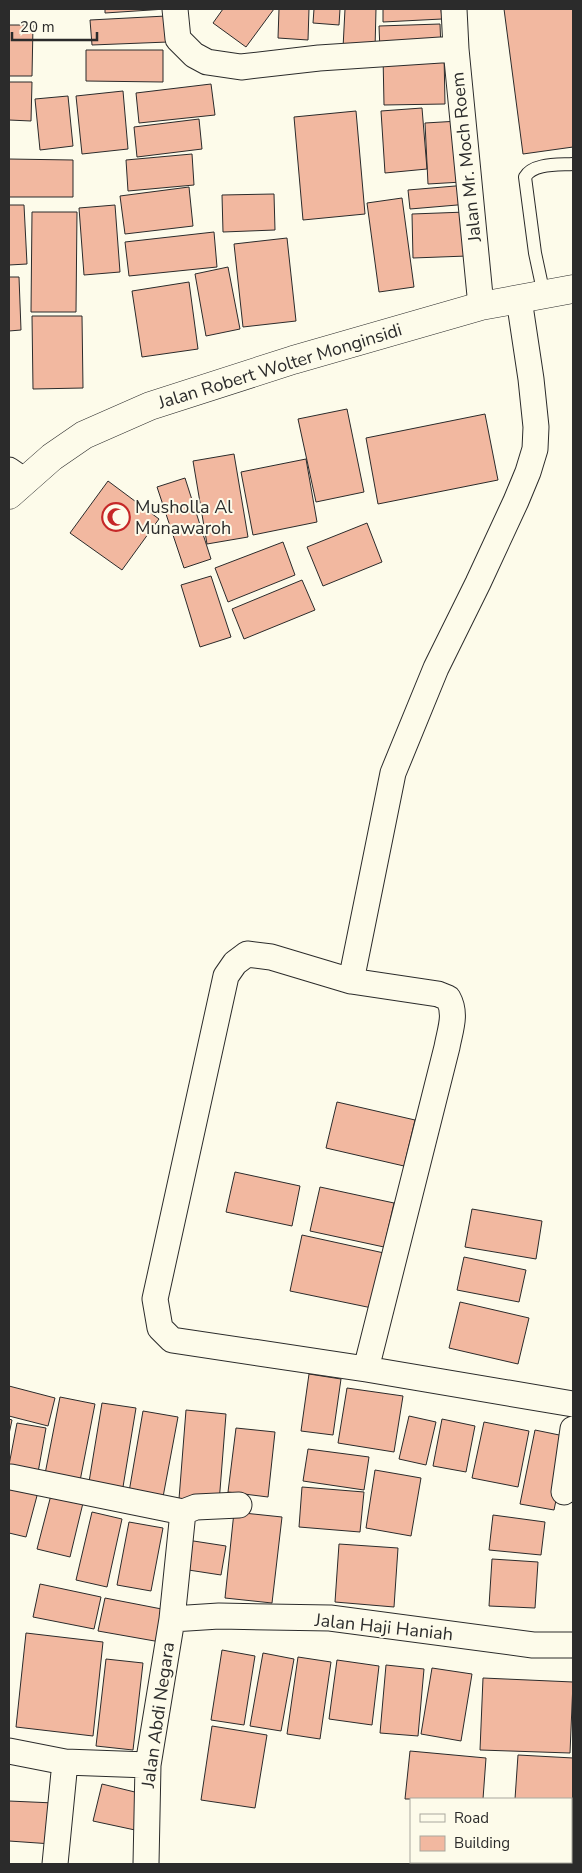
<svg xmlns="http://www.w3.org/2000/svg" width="582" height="1873" font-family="'Nunito Sans',sans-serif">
<rect width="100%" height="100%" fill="#fdfbea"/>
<path fill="#f2b8a0" stroke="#2b2b2b" d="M105,9H166L105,13Z
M223,9H274L246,47L213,23Z
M279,9H309L308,40L278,38Z
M314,9H340L339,25L313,23Z
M345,9H376L375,49L343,48Z
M383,9H441L442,19L383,22Z
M504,9H573V147L523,154Z
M166,16L168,42L92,45L90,20Z
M440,24L441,49L380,51L379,26Z
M9,25H33L32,76H9Z
M86,50H163V82L86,81Z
M444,54L445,104L384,105L383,55Z
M9,82H32L31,121L9,120Z
M211,84L215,115L139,123L136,93Z
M123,91L128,149L82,154L76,96Z
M68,96L73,146L40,150L35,99Z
M422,108L427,169L385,173L381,111Z
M356,111L365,214L303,220L294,117Z
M199,119L202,149L137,157L134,127Z
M459,121L462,182L428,184L425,123Z
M192,154L194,185L128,191L126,160Z
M9,159L73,160V197H9Z
M467,185L469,204L410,209L408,190Z
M189,187L193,226L125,234L120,196Z
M274,194L275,230L223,232L222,195Z
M402,198L414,287L379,292L367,203Z
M9,205H24L27,264L9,265Z
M115,205L120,272L84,275L79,208Z
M32,212H77L76,312H31Z
M466,212L467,256L413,258L412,214Z
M214,232L217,267L129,276L125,242Z
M287,238L296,321L243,327L234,244Z
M228,267L240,329L206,336L195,274Z
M9,277H19L21,330L9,331Z
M189,282L198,349L142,357L132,291Z
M32,316H82L83,388L33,389Z
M347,409L364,492L316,502L298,419Z
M485,414L498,480L378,504L366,438Z
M234,454L248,537L207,544L193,461Z
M306,459L317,522L253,535L241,472Z
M185,478L211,559L184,568L157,487Z
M108,481L159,519L122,570L70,533Z
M367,523L382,562L323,586L307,547Z
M283,542L295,575L228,602L215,568Z
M211,576L231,637L200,647L181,585Z
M302,580L315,610L244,639L232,609Z
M337,1102L415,1120L404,1166L326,1148Z
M235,1172L300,1186L292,1226L226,1212Z
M320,1187L394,1203L384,1247L310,1231Z
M472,1209L542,1221L536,1259L465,1247Z
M302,1235L384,1253L372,1308L290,1291Z
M464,1257L526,1270L519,1302L457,1290Z
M460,1302L529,1318L518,1364L449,1348Z
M309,1374L341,1379L333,1435L301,1431Z
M9,1386L55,1398L48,1426L9,1416Z
M347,1388L403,1396L394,1452L338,1443Z
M60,1397L95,1404L80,1481L45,1474Z
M102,1403L136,1408L122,1493L88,1488Z
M186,1410L226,1414L219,1503L179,1499Z
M143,1411L178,1417L163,1497L129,1492Z
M409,1416L436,1422L426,1465L399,1459Z
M9,1419L12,1420L9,1434Z
M442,1419L475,1426L466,1472L433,1466Z
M484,1422L529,1431L518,1487L472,1478Z
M17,1423L46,1428L37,1478L9,1473V1465Z
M236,1428L275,1432L268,1497L228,1492Z
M535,1430L569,1437L554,1510L520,1504Z
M308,1449L369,1457L364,1490L303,1481Z
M375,1470L421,1478L411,1536L366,1528Z
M11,1485L38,1492L26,1537L9,1533V1493Z
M302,1487L364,1492L360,1532L299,1527Z
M51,1495L83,1503L70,1557L37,1549Z
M92,1512L122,1519L107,1587L76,1580Z
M234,1512L282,1517L272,1603L225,1598Z
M493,1515L545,1522L541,1555L489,1550Z
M129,1522L163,1528L151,1591L117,1585Z
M187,1540L226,1546L221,1575L182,1569Z
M339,1544L398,1548L394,1607L335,1602Z
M492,1559L538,1562L535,1608L489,1606Z
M40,1584L101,1597L94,1629L33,1617Z
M105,1598L172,1611L166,1643L98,1631Z
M26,1633L103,1642L93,1736L16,1727Z
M222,1650L255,1656L244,1725L211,1720Z
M263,1653L294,1659L281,1731L250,1726Z
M298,1657L331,1662L320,1739L287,1734Z
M106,1659L143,1663L133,1750L96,1746Z
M337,1660L379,1666L372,1725L329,1719Z
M386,1665L424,1669L418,1736L380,1733Z
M432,1668L472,1674L461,1741L421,1734Z
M483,1678L573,1682L570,1753L480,1750Z
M212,1726L267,1735L255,1808L201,1800Z
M410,1751L486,1758L483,1799H405Z
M518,1755L573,1758V1812H571V1799H515Z
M102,1784L143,1794L135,1830L93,1821Z
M9,1801L54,1803L52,1844L9,1841Z"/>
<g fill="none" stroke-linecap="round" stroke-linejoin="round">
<defs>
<path id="service" d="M544,295L535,253L525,177C533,163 558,165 573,164"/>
<path id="minor" d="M175,9L178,39L194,55L207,62L241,67L319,58L456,49
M454,9L456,49L481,306
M9,470L25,481
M351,981L393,773L436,668L478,583L516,501L528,472L535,449L536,427L531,379L519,299
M366,1369L447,1047C450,1030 457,1014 448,998L438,994L351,981L271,957L247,954L235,963L226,976L155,1299L160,1328L172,1340L366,1369L573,1404
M11,1477L183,1512L196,1507L239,1505
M564,1492L573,1429
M172,1619L183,1512
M9,1751L65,1762L148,1765
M55,1864L65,1762
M146,1864L148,1765L172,1619L219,1616L330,1618L533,1645H573"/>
<path id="trunk" d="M9,495L52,457L84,435L150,406L293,360L481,306L573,289"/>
</defs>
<use href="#service" stroke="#2b2b2b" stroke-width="14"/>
<use href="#minor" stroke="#2b2b2b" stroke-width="27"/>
<use href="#trunk" stroke="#2b2b2b" stroke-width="29"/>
<use href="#service" stroke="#fdfbea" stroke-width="12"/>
<use href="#minor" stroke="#fdfbea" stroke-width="25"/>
<use href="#trunk" stroke="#fdfbea" stroke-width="28"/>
</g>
<defs>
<symbol id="mosque-ring" viewBox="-11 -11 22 22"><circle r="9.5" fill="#fdfbea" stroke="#c62828" stroke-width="1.5"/><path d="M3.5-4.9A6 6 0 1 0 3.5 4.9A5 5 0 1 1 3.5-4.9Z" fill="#c62828"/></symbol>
</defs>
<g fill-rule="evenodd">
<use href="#mosque-ring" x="100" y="501" width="32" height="32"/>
</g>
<g text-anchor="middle" stroke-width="4" stroke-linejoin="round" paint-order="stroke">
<g font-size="18" fill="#2b2b2b" stroke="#fdfbea">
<text transform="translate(466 157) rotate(-96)" y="6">Jalan Mr. Moch Roem</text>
<text transform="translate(280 366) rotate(-17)" y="6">Jalan Robert Wolter Monginsidi</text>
<text transform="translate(384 1627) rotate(6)" y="6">Jalan Haji Haniah</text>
<text transform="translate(158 1715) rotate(-82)" y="6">Jalan Abdi Negara</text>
</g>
<g font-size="18" fill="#2b2b2b" stroke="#fdfbea" text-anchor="start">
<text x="135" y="513">Musholla Al<tspan x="135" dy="21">Munawaroh</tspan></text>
</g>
</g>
<rect width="582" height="1873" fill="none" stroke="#2b2b2b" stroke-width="20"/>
<rect x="410" y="1798" width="162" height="65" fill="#fdfbea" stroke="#a9a89e"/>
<rect x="420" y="1814" width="25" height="8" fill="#fdfbea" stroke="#a9a89e"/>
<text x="454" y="1823" font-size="15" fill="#2b2b2b">Road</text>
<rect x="420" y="1836" width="25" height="15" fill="#f2b8a0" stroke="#a9a89e"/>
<text x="454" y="1848" font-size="15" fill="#2b2b2b">Building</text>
<path d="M12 32v8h85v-8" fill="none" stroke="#2b2b2b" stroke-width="2.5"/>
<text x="20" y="32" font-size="15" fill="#2b2b2b" stroke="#fdfbea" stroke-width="4" paint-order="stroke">20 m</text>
</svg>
